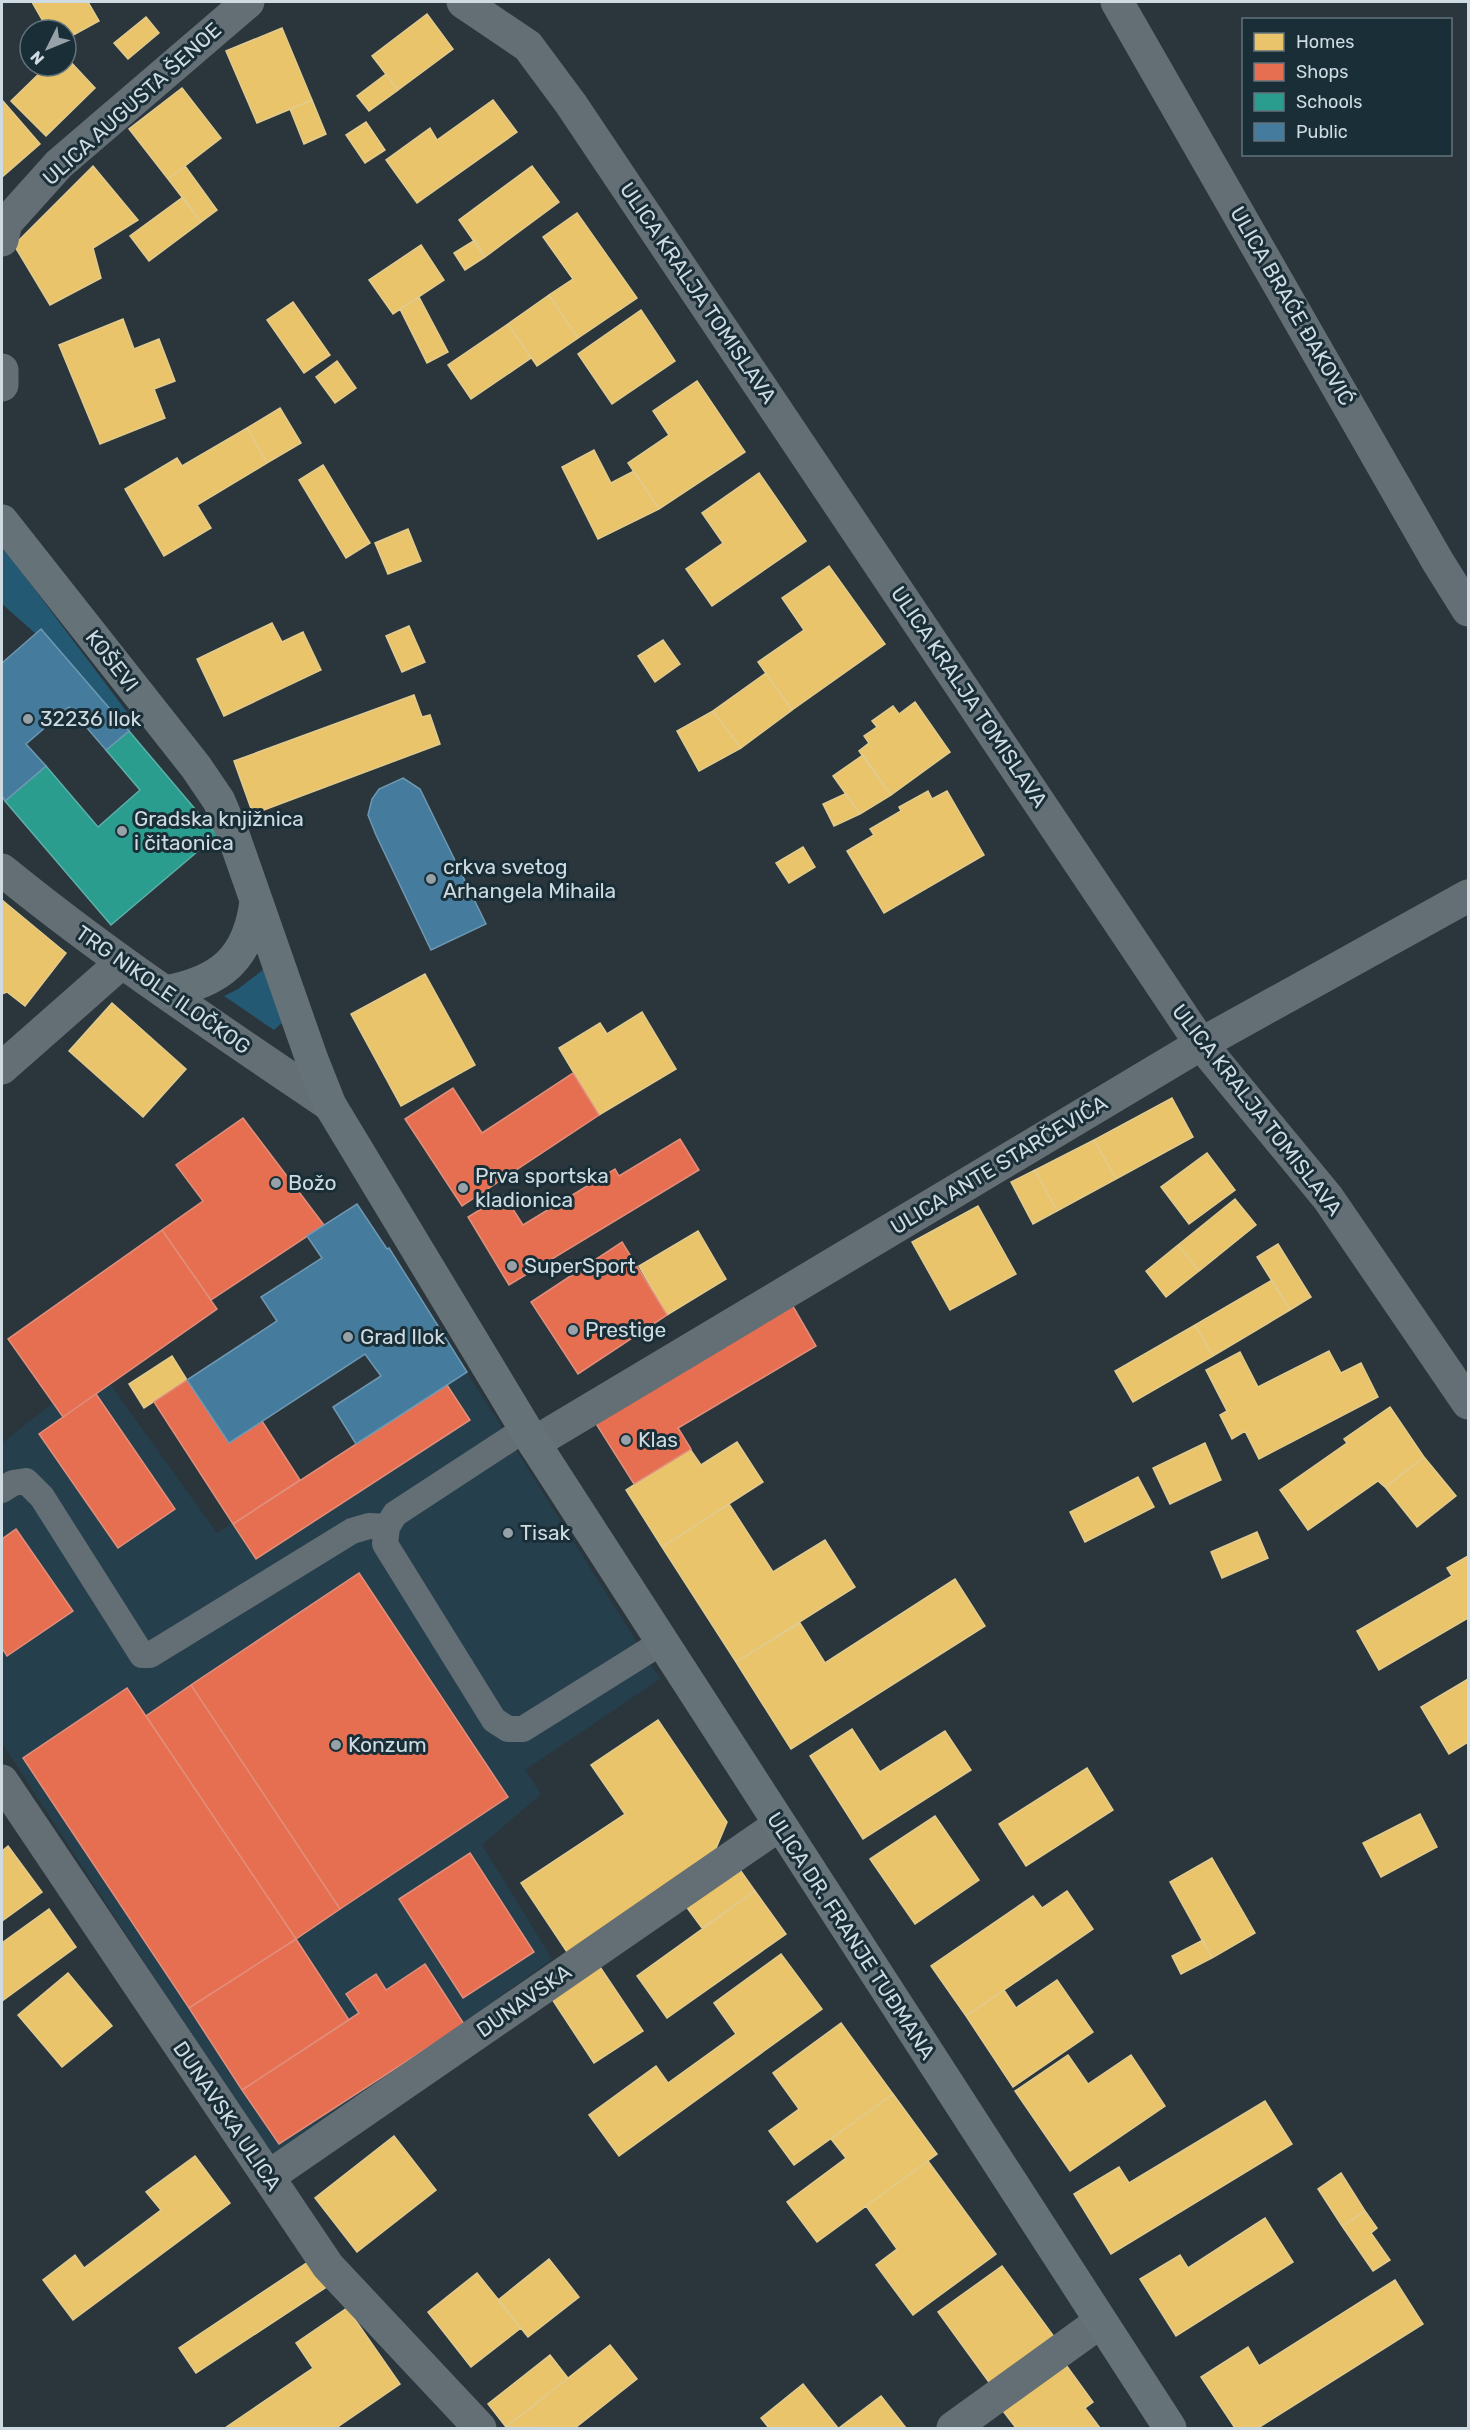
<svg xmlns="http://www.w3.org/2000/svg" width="1470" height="2430" font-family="Rubik,sans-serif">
<rect width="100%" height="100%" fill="#2b363c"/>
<path fill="#253f4c" d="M467,1372L660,1679L525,1770L541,1794L482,1845L552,1959L273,2160L2,1743V1443L53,1403L63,1417L110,1384L217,1533Z"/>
<path fill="#235972" d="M2,546L136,724L129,731L41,630L36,634L2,604Z
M268,966L283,1022L274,1030L224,996L238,989Z"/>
<path fill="#e9c46a" stroke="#e1cb8e" stroke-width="1.5" d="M32,2H88L99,21L66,39V30H48Z
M427,14L453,49L398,90L372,56Z
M146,17L159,33L128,59L114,43Z
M282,28L312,100L257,123L226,51Z
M66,57L95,88L46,136L11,101L47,66H66Z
M386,74L398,90L369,111L357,96Z
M182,88L221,138L168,179L129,129Z
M2,100L40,144L2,177Z
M312,100L326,134L304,144L290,109Z
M493,100L517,132L417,203L386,160L430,128L437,140Z
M366,122L385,150L365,163L346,135Z
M93,166L138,220L93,248L101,278L50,305L14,245Z
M185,166L217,210L201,222L168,179Z
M532,166L559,202L485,257L459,220Z
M183,197L201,222L149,261L130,236Z
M577,213L637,298L578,338L549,295L573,279L543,237Z
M475,240L485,257L465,270L454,253Z
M421,245L444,280L393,314L369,280Z
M549,295L578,338L537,366L508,324Z
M419,297L448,352L427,363L400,309Z
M293,302L330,355L304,373L267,320Z
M641,310L675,361L612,404L578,354Z
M123,319L134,349L159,339L175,381L154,389L165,418L100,444L59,345Z
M508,324L531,358L471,399L448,365Z
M337,361L356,388L335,403L316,377Z
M697,381L745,452L659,509L628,463L669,435L653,411Z
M280,408L301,443L267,463L247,428Z
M247,428L267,463L197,505L211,528L164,556L125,489L177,458L182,466Z
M594,450L611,483L634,471L659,509L598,539L562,467Z
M323,465L370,543L346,558L299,480Z
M759,473L806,541L712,606L686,569L723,543L702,513Z
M408,529L421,561L388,574L375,543Z
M829,566L885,644L792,710L758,662L804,630L782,598Z
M272,623L282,642L303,632L321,670L224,716L197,659Z
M409,626L425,662L402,672L386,636Z
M663,640L680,664L655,682L638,656Z
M766,673L792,710L741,748L713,711Z
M414,695L422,717L430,715L440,744L253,814L234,761Z
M915,702L950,752L891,795L859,751L869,743L864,736L877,727L872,721L893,706L899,714Z
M713,711L741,748L699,771L677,731Z
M863,755L891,795L860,814L833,776Z
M928,791L932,799L947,791L984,855L884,913L847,851L874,835L870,829L901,811L899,807Z
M845,794L860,814L834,826L823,804Z
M803,847L815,867L789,883L776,863Z
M2,900L66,953L25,1006L7,992L2,994Z
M425,974L475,1065L401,1106L351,1014Z
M112,1003L186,1069L143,1117L69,1051Z
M642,1012L676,1069L599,1115L559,1048L600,1023L607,1034Z
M1172,1098L1193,1137L1116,1179L1094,1140Z
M1094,1140L1116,1179L1057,1211L1035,1170Z
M1207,1153L1235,1190L1189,1224L1161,1187Z
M1035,1170L1057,1211L1033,1224L1011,1182Z
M1235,1199L1256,1225L1199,1271L1178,1245Z
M978,1206L1016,1274L950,1310L912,1242Z
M698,1231L726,1279L667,1315L639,1266Z
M1278,1244L1311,1297L1290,1310L1257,1257Z
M1178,1245L1199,1271L1166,1297L1146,1271Z
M1272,1280L1290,1310L1213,1356L1195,1325Z
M1195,1325L1213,1356L1133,1402L1115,1371Z
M1329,1351L1341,1373L1361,1363L1378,1397L1259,1459L1245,1431L1232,1439L1220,1415L1227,1411L1206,1370L1240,1352L1258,1387Z
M172,1356L187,1380L144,1408L129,1384Z
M1390,1407L1424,1457L1385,1487L1378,1481L1308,1530L1280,1490L1347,1443L1344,1439Z
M737,1442L763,1482L662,1547L626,1490L690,1449L701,1465Z
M1205,1443L1221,1480L1170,1504L1153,1468Z
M1424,1457L1456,1496L1417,1527L1385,1487Z
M1138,1477L1154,1507L1085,1542L1070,1512Z
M729,1504L773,1572L825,1540L855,1587L736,1662L662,1547Z
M1257,1532L1268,1558L1222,1578L1211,1552Z
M1468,1556V1618L1379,1670L1357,1631L1452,1576L1447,1568Z
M955,1579L985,1626L791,1749L736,1662L800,1623L825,1663Z
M1468,1679V1742L1449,1754L1421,1707Z
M658,1720L727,1822L714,1853L567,1952L521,1883L625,1814L591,1765Z
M852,1729L880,1772L945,1731L971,1770L863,1839L810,1756Z
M1087,1768L1113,1810L1026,1866L999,1824Z
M1420,1814L1437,1847L1381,1877L1363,1843Z
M935,1816L979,1880L915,1924L870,1859Z
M8,1846L42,1892L2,1921V1851Z
M1212,1858L1255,1933L1212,1958L1170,1882Z
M738,1867L755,1891L702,1928L685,1905Z
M755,1891L786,1934L667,2018L637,1976Z
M1067,1891L1093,1929L966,2016L931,1966L1033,1896L1042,1908Z
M49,1909L76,1947L2,2001V1943Z
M1203,1940L1212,1958L1181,1974L1172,1956Z
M781,1954L822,2009L619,2156L589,2115L656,2066L668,2083L736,2034L714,2003Z
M598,1964L643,2031L594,2063L550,1996Z
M68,1973L112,2026L62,2067L18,2015Z
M1057,1980L1093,2032L1013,2087L966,2016L1004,1990L1016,2008Z
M841,2023L893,2094L794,2165L769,2131L799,2109L773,2073Z
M1068,2055L1088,2084L1131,2055L1165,2106L1070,2171L1015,2091Z
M893,2094L937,2154L817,2242L787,2202L846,2158L831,2139Z
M1265,2101L1292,2144L1111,2254L1074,2194L1119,2167L1129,2183Z
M394,2136L436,2190L357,2252L315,2198Z
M195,2156L230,2203L73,2320L43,2280L75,2255L84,2268L161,2210L146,2192Z
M928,2161L996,2254L913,2315L876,2265L897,2249L866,2206Z
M1341,2173L1365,2211L1342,2226L1318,2189Z
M1365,2211L1377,2228L1371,2233L1390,2260L1373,2271L1342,2226Z
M1265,2218L1293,2262L1176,2336L1140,2279L1180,2255L1188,2268Z
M549,2259L579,2297L528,2337L498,2300Z
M311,2260L328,2286L196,2373L179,2348Z
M1002,2266L1055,2338L991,2385L938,2312Z
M477,2273L521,2328L471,2367L428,2312Z
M1395,2280L1423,2324L1258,2428H1235L1201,2377L1248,2347L1259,2366Z
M347,2308L400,2384L336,2428H225L313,2368L296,2343Z
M610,2345L637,2379L575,2428L506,2427Z
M550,2355L568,2378L506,2427L488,2404Z
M1066,2365L1093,2402L1085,2408L1100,2428H1016L1003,2411Z
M803,2384L838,2428H769L761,2418Z
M881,2396L906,2428H839Z"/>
<path fill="#e76f51" stroke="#e08f7c" stroke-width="1.5" d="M573,1073L599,1115L462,1206L405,1119L453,1088L482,1133Z
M243,1118L324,1225L211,1300L162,1230L203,1201L176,1165Z
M680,1139L699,1170L509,1285L468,1217L504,1195L523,1225L615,1169L619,1176Z
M162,1230L217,1309L63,1417L8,1339Z
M622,1242L667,1315L578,1374L531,1302Z
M791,1303L816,1346L678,1428L691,1449L634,1484L595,1422Z
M187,1380L229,1443L262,1421L300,1480L233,1524L154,1402Z
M447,1385L470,1420L256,1559L233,1524Z
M96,1394L175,1509L118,1548L39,1434Z
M16,1529L73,1611L7,1656L2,1648V1539Z
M359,1573L508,1797L340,1909L191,1685Z
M191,1685L340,1909L296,1939L146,1716Z
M127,1688L296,1939L189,2008L23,1758Z
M470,1853L534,1952L463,1998L399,1899Z
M296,1939L349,2020L242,2090L189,2008Z
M425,1964L464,2024L279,2144L242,2090L359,2013L346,1994L376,1974L386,1990Z"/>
<path fill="#2a9d8f" stroke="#5cb0a8" stroke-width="1.5" d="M129,731L217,835L111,925L5,801L46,766L98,827L140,790L106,750Z"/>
<path fill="#457b9d" stroke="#6e98b2" stroke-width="1.5" d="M41,629L129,731L106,750L69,707L26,744L46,766L5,801L2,796V663Z
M403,778L420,789L486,924L431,950L376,835L368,815L372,799L379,789Z
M357,1204L387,1249L389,1248L467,1372L356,1444L333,1407L381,1376L365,1354L229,1443L187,1380L277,1321L261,1297L322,1258L307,1236Z"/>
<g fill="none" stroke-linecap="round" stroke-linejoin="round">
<path stroke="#646f75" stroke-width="26" d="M525,1429L395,1514L387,1527L385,1544L494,1720L508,1729H523L662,1642
M2,1490L13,1483L26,1481L42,1497L142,1655H150L352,1531L369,1526L387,1527"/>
<path stroke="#646f75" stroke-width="33" d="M463,2L528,46L571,104L1201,1044L1328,1198L1468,1403
M1117,2L1438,562L1468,610
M2,240L6,223L59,164L248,2
M2,370V385
M2,870C106,955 218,1029 330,1105
M2,1068L121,963
M534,1443L1201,1044L1468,896
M2,1781L328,2266L480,2428
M268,2177L779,1825
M953,2428L1100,2322"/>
<path stroke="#657278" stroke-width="33" d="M2,521L196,767L219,801L234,837L311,1057L330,1105L534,1443L1170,2428
M165,992C221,982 249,958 256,901"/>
</g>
<g fill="#96a1a8" stroke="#1a2e38" stroke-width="2">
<circle cx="28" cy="719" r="6"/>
<circle cx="122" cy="831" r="6"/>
<circle cx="431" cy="879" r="6"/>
<circle cx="276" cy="1183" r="6"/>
<circle cx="463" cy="1188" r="6"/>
<circle cx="512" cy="1266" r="6"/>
<circle cx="573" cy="1330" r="6"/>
<circle cx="348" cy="1337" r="6"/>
<circle cx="626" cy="1440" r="6"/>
<circle cx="508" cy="1533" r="6"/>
<circle cx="336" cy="1745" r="6"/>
</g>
<g text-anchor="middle" stroke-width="6" stroke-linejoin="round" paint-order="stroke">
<g font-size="21" fill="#cfdbe2" stroke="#1a2e38">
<text transform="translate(132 104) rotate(-42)" y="7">ULICA AUGUSTA ŠENOE</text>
<text transform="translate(698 293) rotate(56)" y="7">ULICA KRALJA TOMISLAVA</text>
<text transform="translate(1292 306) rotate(60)" y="7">ULICA BRAĆE ĐAKOVIĆ</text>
<text transform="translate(112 661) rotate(52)" y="7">KOŠEVI</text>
<text transform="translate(969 697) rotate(56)" y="7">ULICA KRALJA TOMISLAVA</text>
<text transform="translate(163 990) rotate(35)" y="7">TRG NIKOLE ILOČKOG</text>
<text transform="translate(1257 1110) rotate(52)" y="7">ULICA KRALJA TOMISLAVA</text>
<text transform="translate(999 1165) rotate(-31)" y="7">ULICA ANTE STARČEVIĆA</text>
<text transform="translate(851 1936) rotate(57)" y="7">ULICA DR. FRANJE TUĐMANA</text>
<text transform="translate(524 2001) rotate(-35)" y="7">DUNAVSKA</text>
<text transform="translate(227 2116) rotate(56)" y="7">DUNAVSKA ULICA</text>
</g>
<g font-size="21" fill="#cfdbe2" stroke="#1a2e38" text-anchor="start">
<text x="40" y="726">32236 Ilok</text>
<text x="134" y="826">Gradska knjižnica<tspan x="134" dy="24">i čitaonica</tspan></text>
<text x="443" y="874">crkva svetog<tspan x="443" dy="24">Arhangela Mihaila</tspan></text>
<text x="475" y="1183">Prva sportska<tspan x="475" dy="24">kladionica</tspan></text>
<text x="288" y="1190">Božo</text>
<text x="524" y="1273">SuperSport</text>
<text x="585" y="1337">Prestige</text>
<text x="360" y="1344">Grad Ilok</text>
<text x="638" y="1447">Klas</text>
<text x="520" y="1540">Tisak</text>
<text x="348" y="1752">Konzum</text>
</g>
</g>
<rect width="1470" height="2430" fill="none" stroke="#cfdbe2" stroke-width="6"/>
<rect x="1242" y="18" width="210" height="138" fill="#1a2e38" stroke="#62737c" stroke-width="1.5"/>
<rect x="1254" y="33" width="30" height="18" fill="#e9c46a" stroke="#62737c" stroke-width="1.5"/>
<text x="1296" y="48" font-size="18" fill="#cfdbe2">Homes</text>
<rect x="1254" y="63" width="30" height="18" fill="#e76f51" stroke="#62737c" stroke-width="1.5"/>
<text x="1296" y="78" font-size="18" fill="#cfdbe2">Shops</text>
<rect x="1254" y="93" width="30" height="18" fill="#2a9d8f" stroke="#62737c" stroke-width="1.5"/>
<text x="1296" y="108" font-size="18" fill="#cfdbe2">Schools</text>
<rect x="1254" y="123" width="30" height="18" fill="#457b9d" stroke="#62737c" stroke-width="1.5"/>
<text x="1296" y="138" font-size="18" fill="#cfdbe2">Public</text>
<g transform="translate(48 48) rotate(227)"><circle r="28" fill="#1a2e38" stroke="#62737c" stroke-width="1.5"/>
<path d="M0-4.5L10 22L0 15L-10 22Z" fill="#96a1a8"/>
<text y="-9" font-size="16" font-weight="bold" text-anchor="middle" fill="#cfdbe2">N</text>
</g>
</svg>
